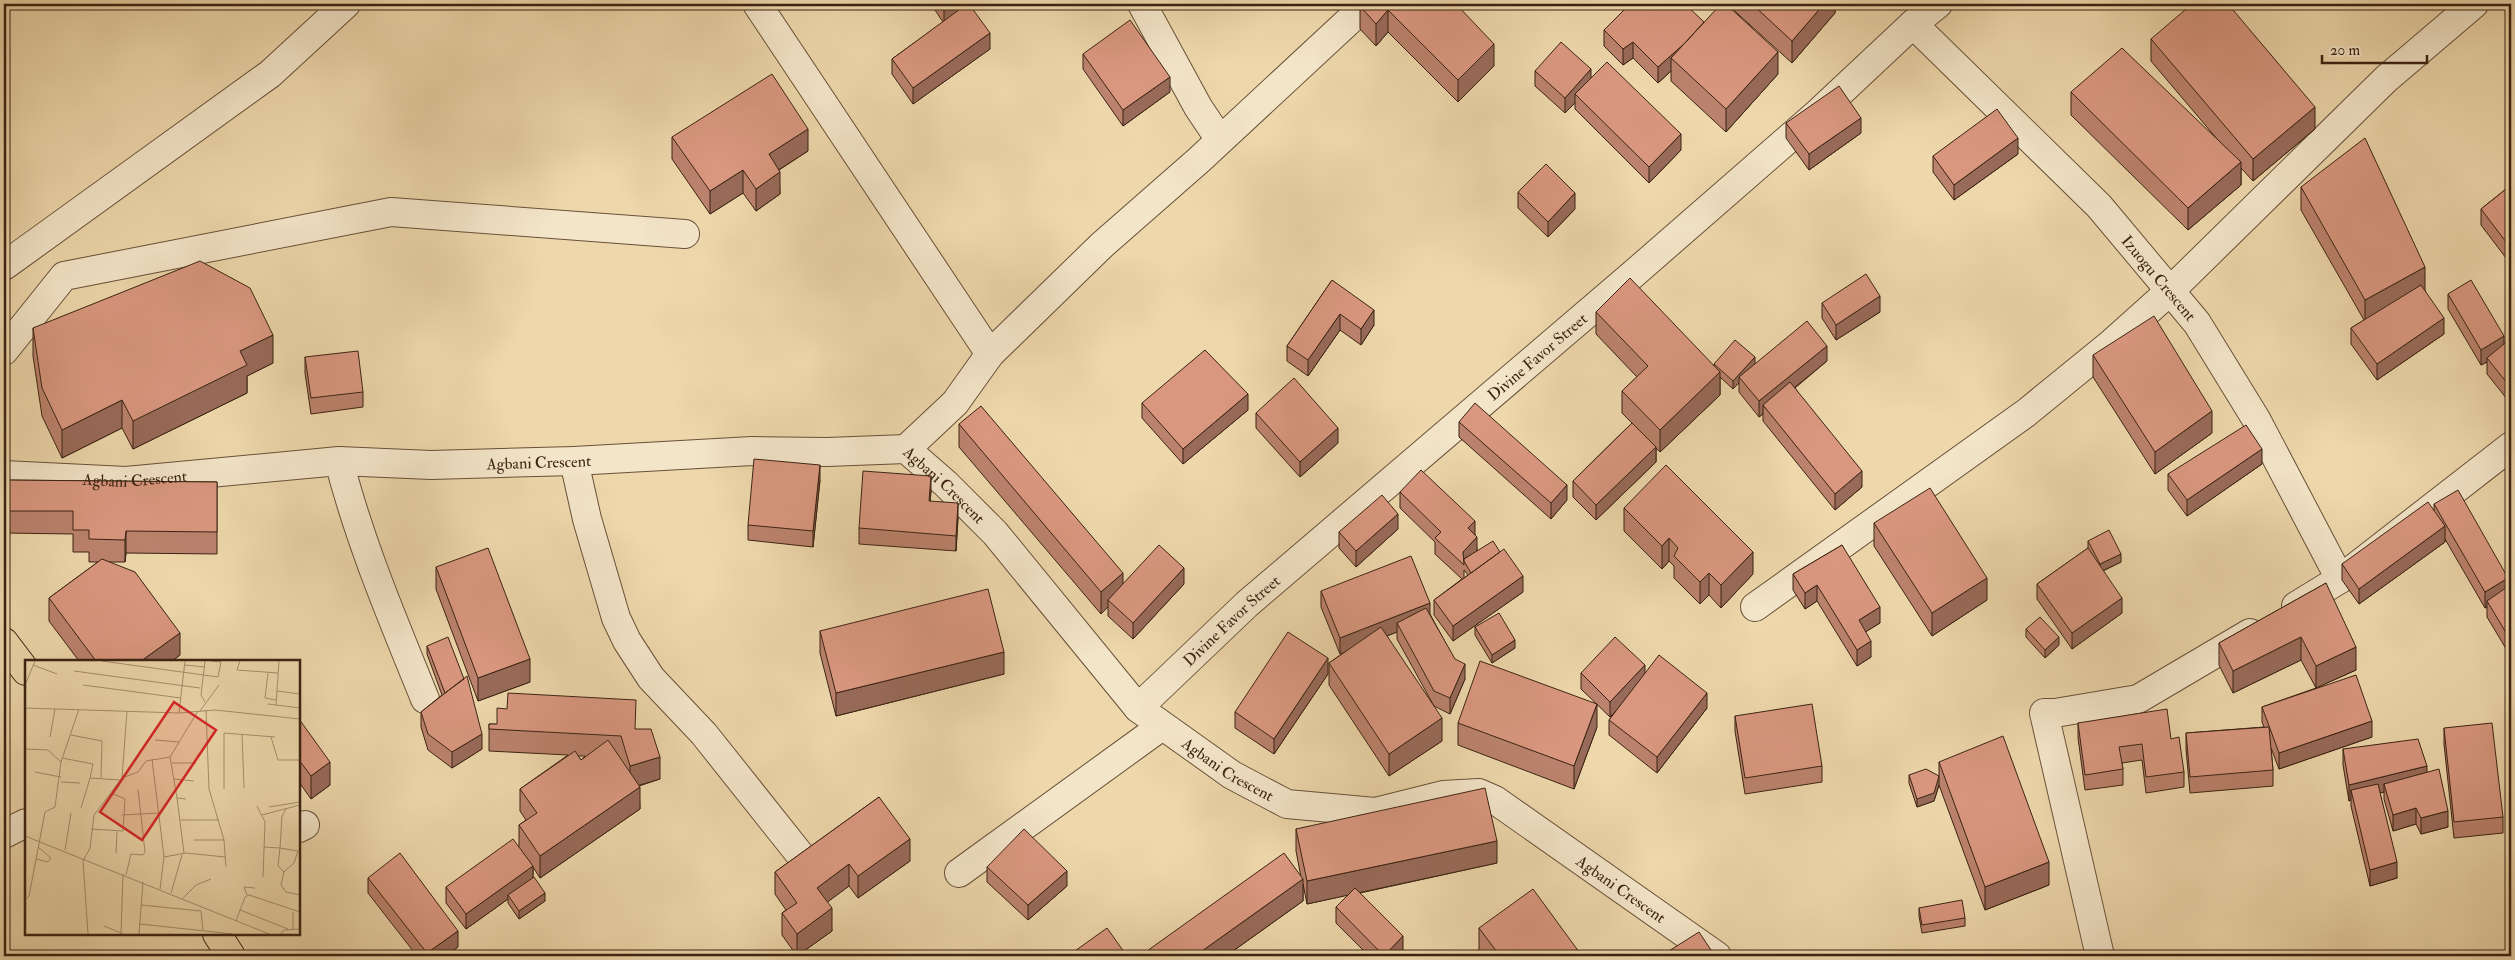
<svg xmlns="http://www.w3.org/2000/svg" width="2515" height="960" font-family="'IM FELL Double Pica',serif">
<rect width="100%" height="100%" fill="#edd7ab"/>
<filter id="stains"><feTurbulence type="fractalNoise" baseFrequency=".004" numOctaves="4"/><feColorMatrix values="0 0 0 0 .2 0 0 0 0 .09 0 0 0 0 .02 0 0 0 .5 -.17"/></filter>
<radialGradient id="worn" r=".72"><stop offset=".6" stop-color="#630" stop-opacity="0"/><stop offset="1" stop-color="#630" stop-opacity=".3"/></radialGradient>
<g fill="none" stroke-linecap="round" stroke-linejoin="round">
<defs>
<g id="minor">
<path d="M757,4L990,354"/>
<path d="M1142,4L1198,107L1220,140"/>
<path id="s1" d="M1913,24L2099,206L2197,323L2256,419L2340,579"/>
<path d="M4,266L270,74L346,4"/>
<path d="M4,351L64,276L391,212L685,234"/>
<path d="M906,449L955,403L990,354L1102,245L1199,160L1367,4"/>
<path d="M339,461C360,543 393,620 425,699"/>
<path d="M574,461L587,519L616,618L627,641L651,678L704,734L805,861"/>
<path id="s2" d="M4,475L126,481L339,461L431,465L574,461L752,451L827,452L906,449L946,484L995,533L1138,708L1232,775L1287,804L1375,812L1443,795L1479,793L1495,800L1717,956"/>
<path d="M2296,606L2340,579L2511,446"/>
<path d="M1755,607L2026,413L2113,342L2171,290L2386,79L2474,4"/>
<path id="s3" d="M1138,708L1247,604L1631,276L1818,113L1913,24L1938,4"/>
<path d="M299,828L305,825"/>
<path d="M4,834L26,823"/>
<path d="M959,873L1162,726"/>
<path d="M2100,956L2044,713H2055L2138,699L2250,633"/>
</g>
<path id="major" d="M4,642L26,671
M217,934L231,956"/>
</defs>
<use href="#minor" stroke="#685038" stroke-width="30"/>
<use href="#major" stroke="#3b2312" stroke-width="30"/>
<use href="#minor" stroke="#f3e5c8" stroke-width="28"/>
<use href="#major" stroke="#edd7ab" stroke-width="28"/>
</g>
<path fill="#bb826d" stroke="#3b2312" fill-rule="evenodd" d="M931,4H973L970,5L990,49L913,104L892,74V59L943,22Z
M1456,4L1494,66L1458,102L1388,32L1376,46L1360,29V6Z
M1727,4H1835V13L1792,63Z
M1704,22L1778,74L1726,132L1671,81V71L1658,83L1633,58L1623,65L1604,46V30Z
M2151,39L2315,129L2253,181L2241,168V185L2188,230L2071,115V92L2217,139L2151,61Z
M1083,54L1170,92L1123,126L1083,69Z
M1535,71L1591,77L1681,150L1649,183L1575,109V103L1565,113L1535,86Z
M1786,123L1861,133L1809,170L1786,138Z
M672,137L808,151L779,170L780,194L756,211L743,193L710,214L672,159Z
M2018,154L1954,200L1933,172V156Z
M2511,185L2506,258L2481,225V209Z
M2301,187L2425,290L2444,334L2377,380L2351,344V328L2364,320L2301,210Z
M1518,192L1575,209L1548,237L1518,208Z
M1332,280L1374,325L1361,345L1340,330L1308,376L1287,361V346Z
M2448,294L2504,344L2511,338V404L2487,374V362L2481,365L2448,309Z
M1822,303L1880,312L1836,340L1822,318Z
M1596,312L1714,366V364H1755L1827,361L1795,388L1862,487L1835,510L1763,421V414L1759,417L1739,392V383L1733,389L1720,377V395L1660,452L1656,448V462L1596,520L1573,497V481L1632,423L1622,413V391L1637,377L1596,334Z
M33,328L273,363L247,376V393L133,449L122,428L62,458L42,416L33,356Z
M2093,355L2212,433L2155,474L2093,377Z
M305,357L363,392V407L311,414L305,373Z
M1142,403L1248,410L1183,464L1142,418Z
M1256,413L1338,443L1300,477L1256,428Z
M1459,422L1567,500L1551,519L1459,437Z
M959,424L1123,584H1184L1133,639L1108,616V607L1101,614L959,447Z
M2262,464L2187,516L2168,490V474Z
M4,480L217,482V554L126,553L125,562H108L180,655L172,661H79L49,621V598L98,562H89V552H73V534L4,533Z
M820,480L813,547L748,540V525Z
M931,491L930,501L958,518L956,551L859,544V528Z
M1400,492L1475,534L1477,550L1523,592L1453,641L1434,615V600L1462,579L1435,554V542L1400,508ZM1464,570L1468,575L1464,578Z
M2434,504L2508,586L2511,587V657L2487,617V607L2485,608L2445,539V542L2359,604L2342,580V564L2434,511Z
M1624,508L1753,574L1721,608L1709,595L1700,604L1674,578V566L1669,561L1662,569L1624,531Z
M1874,523L1987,600L1932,636L1874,546Z
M1398,529L1356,567L1339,548V532Z
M2088,541L2121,562L2103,571L2122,613L2072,649L2037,599V584L2088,548Z
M1842,545L1880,623L1865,632L1871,657L1857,666L1817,601L1805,609L1793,590V574Z
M436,567L530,682L478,701L436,589Z
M2326,583L2356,670L2316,688L2372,737L2279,769L2271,748L2273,770V786L2190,793L2186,749V733L2264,727L2262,722V707L2316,688L2301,660L2233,693L2219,665V643Z
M1321,591L1430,614L1465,679L1450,714L1434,706L1397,639V632L1387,636L1442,741L1389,776L1329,685V663L1343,653L1340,654L1321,607Z
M1475,627L1515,648L1492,663L1475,635Z
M2026,629L2059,645L2045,658L2026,637Z
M820,631L1004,674L836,716L820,653Z
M427,646L482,749L452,768L428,750L421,727V712L442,695L427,654Z
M1581,673L1645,674L1707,708L1657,773L1609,735V720L1615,712L1610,717L1581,689Z
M1328,674L1274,754L1235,728V712Z
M1735,716L1822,766V782L1745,794L1735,731Z
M299,719L330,785L311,799L299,782Z
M1458,723L1597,727L1574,789L1458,745Z
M2078,723L2171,739L2184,772V787L2146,793L2142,760L2122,763L2123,769V785L2085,790L2078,738Z
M489,724L636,729L660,779L639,786L640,809L540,878L533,867V878L545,901L519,919L508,903V899L466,929L446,903V887L519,847V825L526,820L520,811V789L568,755L489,751ZM578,756H585L581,760Z
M2444,728L2503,817V833L2454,838L2444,744Z
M2343,749L2427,772L2448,827L2421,834L2416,824L2393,831L2384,799V792L2380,793L2397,878L2370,886L2351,806V800L2349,801L2343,765Z
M1939,762L2049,885L1985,910L1939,785L1934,801L1917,807L1909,783V775L1939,776Z
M879,797L910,861L858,898L849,886L827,902L832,931L797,956L782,935V913L786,910L775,894V872Z
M1296,829L1497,863L1360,893L1403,952L1398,956H1369L1336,923V907L1348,895L1307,904L1303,884V901L1226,956H1140L1301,877L1296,851Z
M987,867L1067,886L1028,920L987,882Z
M368,878L458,947L445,956H417L368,893Z
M1919,908L1965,918V926L1922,933L1919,916Z
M1479,928L1582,956H1483L1479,950Z"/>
<path fill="#986a59" stroke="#3b2312" d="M950,4H973L944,23V8Z
M1824,4H1835V13L1792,63V41Z
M1388,10V32L1376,46V24Z
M1706,24L1671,58V71L1658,83V67Z
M990,33V49L913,104V88Z
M1633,42V58L1623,65V49Z
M1494,44V66L1458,102V80Z
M1778,52V74L1726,132V109Z
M1591,69V84L1575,94V103L1565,113V98Z
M1170,77V92L1123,126V110Z
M2315,107V129L2253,181V159Z
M1861,118V133L1809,170V154Z
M808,129V151L769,176V154Z
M1681,134V150L1649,183V167Z
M2018,138V154L1954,200V185Z
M2241,162V185L2188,230V208Z
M743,170V193L710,214V191Z
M780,172V194L756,211V189Z
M1575,193V209L1548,237V222Z
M2511,238V254L2506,258V242Z
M2425,267V290L2365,322V300Z
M1880,296V312L1836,340V325Z
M1374,310V325L1361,345V329Z
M1340,314V330L1308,376V360Z
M2444,318V334L2377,380V364Z
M273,335V363L247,376V393L133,449V421L240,351Z
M2504,336V351L2487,358V362L2481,365V350Z
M1827,346V361L1767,410L1763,405V414L1759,417V401Z
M1755,357V365L1739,377V383L1733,389V381Z
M1720,372V395L1660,452V430Z
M1248,394V410L1183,464V449Z
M122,400V428L62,458V430Z
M2212,411V433L2155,474V452Z
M1338,428V443L1300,477V462Z
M1656,447V462L1596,520V505Z
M2262,449V464L2187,516V500Z
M820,465V480L813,547V531Z
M1862,471V487L1835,510V494Z
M931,476V491L929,516V501Z
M1567,485V500L1551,519V503Z
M958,503V518L956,551V536Z
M1398,514V529L1356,567V551Z
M1475,521V536L1468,528Z
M2445,526V542L2359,604V589Z
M126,531V553L125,562V540Z
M1477,537V552L1463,559V552Z
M1669,538V561L1662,569V546Z
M1753,552V574L1721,608V585Z
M2121,554V562L2100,572V564Z
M1184,568V584L1133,639V623Z
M1123,573V595L1108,600V607L1101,614V592Z
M1709,573V595L1700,604V582Z
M1523,576V592L1453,641V626Z
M1987,578V600L1932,636V613Z
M2508,578V594L2487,601V607L2485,608V592Z
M1817,585V601L1805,609V593Z
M2122,598V613L2072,649V633Z
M1430,603V619L1397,623V632L1340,654V638Z
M1880,607V623L1859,636V620Z
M180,633V655L172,661H141Z
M2059,637V645L2045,658V650Z
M2301,637V660L2233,693V671Z
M1515,640V648L1492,663V655Z
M1871,641V657L1857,666V650Z
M2356,647V670L2316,688V666Z
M1004,652V674L836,716V693Z
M1328,658V674L1274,754V739Z
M530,659V682L478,701V678Z
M1465,664V679L1450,714V698Z
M1645,665V681L1610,717V702Z
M1707,693V708L1657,773V757Z
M1597,704V727L1574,789V766Z
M1442,718V741L1389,776V754Z
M2372,721V737L2279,769V753Z
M482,734V749L452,768V752Z
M660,757V779L630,788V766Z
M330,762V785L311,799V776Z
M2427,766V781L2384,784V792L2354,800L2351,790V800L2349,801V785Z
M1939,776V785L1934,801L1917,807V799Z
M640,787V809L540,878V856Z
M2416,808V824L2393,831V815Z
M2448,811V827L2421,834V818Z
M910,839V861L858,898V876Z
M1497,841V863L1307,904V881Z
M2049,862V885L1985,910V887Z
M2397,862V878L2370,886V870Z
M849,864V886L817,910V888Z
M533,866V881L508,895V899L466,929V914Z
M1067,871V886L1028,920V905Z
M1303,879V901L1226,956H1195Z
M545,893V901L519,919V911Z
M832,908V931L797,956V934Z
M458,931V947L445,956H427V953Z
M1403,936V952L1398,956H1384Z"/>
<path fill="#d9977f" stroke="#3b2312" d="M941,4H950L944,8Z
M967,4H969L990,33L913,88L892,59Z
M1363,4H1456L1494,44L1458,80L1388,10L1376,24L1360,6Z
M1630,4H1685L1704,22L1685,43L1658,67L1633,42L1623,49L1604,30Z
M1721,4H1726L1778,52L1726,109L1671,58Z
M1752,4H1824L1792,41Z
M2192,4H2228L2315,107L2253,159L2151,39Z
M1130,20L1170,77L1123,110L1083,54Z
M1561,42L1591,69L1565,98L1535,71Z
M2122,48L2241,162L2188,208L2071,92Z
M1607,62L1681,134L1649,167L1575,94Z
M772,74L808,129L769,154L780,172L756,189L743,170L710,191L672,137Z
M1839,86L1861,118L1809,154L1786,123Z
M1997,109L2018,138L1954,185L1933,156Z
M2365,138L2425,267L2365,300L2301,187Z
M1546,164L1575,193L1548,222L1518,192Z
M2511,185V238L2506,242L2481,209Z
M200,261L250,288L273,335L240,351L247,365L133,421L122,400L62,430L42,388L33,328Z
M1866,274L1880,296L1836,325L1822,303Z
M1630,278L1720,372L1660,430L1622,391L1648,366L1596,312Z
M1332,280L1374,310L1361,329L1340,314L1308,360L1287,346Z
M2471,280L2504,336L2481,350L2448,294Z
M2421,285L2444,318L2377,364L2351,328Z
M2154,316L2212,411L2155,452L2093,355Z
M1807,321L1827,346L1759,401L1739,377Z
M2511,338V388L2487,358Z
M1735,340L1755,357L1733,381L1714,364Z
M1205,350L1248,394L1183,449L1142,403Z
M358,351L363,392L311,398L305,357Z
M1294,378L1338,428L1300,462L1256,413Z
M1790,382L1862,471L1835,494L1763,405Z
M1475,403L1567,485L1551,503L1459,422Z
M981,406L1123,573L1101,592L959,424Z
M1632,423L1656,447L1596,505L1573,481Z
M2246,425L2262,449L2187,500L2168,474Z
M754,459L820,465L813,531L748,525Z
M1666,465L1753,552L1721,585L1709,573L1700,582L1674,556L1678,548L1669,538L1662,546L1624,508Z
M1421,470L1475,521L1468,528L1477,537L1463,552L1464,565L1435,538L1441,532L1400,492Z
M863,471L931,476L929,501L958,503L956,536L859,528Z
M4,480L217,482V532L126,531L125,540L89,539V530H73V511H4Z
M1930,488L1987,578L1932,613L1874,523Z
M2458,490L2508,578L2485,592L2434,504Z
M1382,495L1398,514L1356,551L1339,532Z
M2428,502L2445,526L2359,589L2342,564Z
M2109,530L2121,554L2100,564L2088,541Z
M1493,541L1500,552L1471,573L1464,561V559Z
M1159,545L1184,568L1133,623L1108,600Z
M1842,545L1880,607L1859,620L1871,641L1857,650L1817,585L1805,593L1793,574Z
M488,548L530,659L478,678L436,567Z
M2088,548L2122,598L2072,633L2037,584Z
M1504,549L1523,576L1453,626L1434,600Z
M1411,556L1430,603L1340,638L1321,591Z
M102,559L135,572L180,633L141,661H96L49,598Z
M2326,583L2356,647L2316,666L2301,637L2233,671L2219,643Z
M2510,585L2511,587V641L2487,601Z
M988,589L1004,652L836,693L820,631Z
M1426,608L1455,659L1465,664L1450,698L1434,691L1397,623Z
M1499,613L1515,640L1492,655L1475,627Z
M2040,617L2059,637L2045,650L2026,629Z
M1381,627L1442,718L1389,754L1329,663Z
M1288,632L1328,658L1274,739L1235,712Z
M448,637L464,679L445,693L427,646Z
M1615,637L1645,665L1610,702L1581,673Z
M1659,655L1707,693L1657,757L1609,720Z
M1480,661L1597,704L1574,766L1458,723Z
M2356,675L2372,721L2279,753L2262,707Z
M467,676L482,734L452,752L428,734L421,712Z
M508,693L636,700L635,729H651L660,757L630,766L621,736L489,729V724H497V708L507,709Z
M1812,704L1822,766L1745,778L1735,716Z
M2167,709L2171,739L2179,737L2184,772L2146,777L2142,744L2119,747L2123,769L2085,775L2078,723Z
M299,719L330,762L311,776L299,760Z
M2492,723L2503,817L2454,822L2444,728Z
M2269,727L2273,770L2190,777L2186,733Z
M2003,736L2049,862L1985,887L1939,762Z
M2418,739L2427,766L2349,785L2343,749Z
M608,740L640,787L540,856L519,825L537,813L520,789L575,751L581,760Z
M1926,769L1939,776L1934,793L1917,799L1909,775Z
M2439,769L2448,811L2421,818L2416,808L2393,815L2384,784Z
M2378,784L2397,862L2370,870L2351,790Z
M1485,788L1497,841L1307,881L1296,829Z
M879,797L910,839L858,876L849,864L817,888L832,908L797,934L782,913L797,903L775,872Z
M1024,829L1067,871L1028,905L987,867Z
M513,839L533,866L466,914L446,887Z
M400,853L458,931L427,953L368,878Z
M1284,853L1303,879L1195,956H1140Z
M534,877L545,893L519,911L508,895Z
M1355,888L1403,936L1384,956L1336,907Z
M1533,889L1582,956H1500L1479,928Z
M1962,900L1965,918L1922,925L1919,908Z
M1107,928L1127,956H1068Z
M1699,932L1715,956H1661Z
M1379,952L1381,956H1372Z"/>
<g text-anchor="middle" stroke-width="4" stroke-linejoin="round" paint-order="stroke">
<g font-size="16" fill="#3b2312" stroke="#f3e5c8">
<text dy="6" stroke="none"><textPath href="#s1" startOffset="354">Izuogu Crescent</textPath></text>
<text dy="6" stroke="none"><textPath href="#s3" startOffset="532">Divine Favor Street</textPath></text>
<text dy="6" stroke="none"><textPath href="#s2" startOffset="536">Agbani Crescent</textPath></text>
<text dy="6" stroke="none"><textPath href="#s2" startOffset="131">Agbani Crescent</textPath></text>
<text dy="6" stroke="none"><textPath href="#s2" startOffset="956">Agbani Crescent</textPath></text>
<text dy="6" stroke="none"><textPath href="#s3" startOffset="128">Divine Favor Street</textPath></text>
<text dy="6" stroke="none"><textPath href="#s2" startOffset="1361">Agbani Crescent</textPath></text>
<text dy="6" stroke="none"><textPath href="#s2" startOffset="1796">Agbani Crescent</textPath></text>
</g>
</g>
<g transform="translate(25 660)">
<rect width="275" height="275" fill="#edd7ab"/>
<path fill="none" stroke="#a68f6e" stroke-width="1" d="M77,1L193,17L196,2L186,1M180,1L176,35L180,42M215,1L212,10L253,13M8,5L32,14M160,5L180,7M49,11L175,28M243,13L240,38L251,40M0,25L10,1M58,25L156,38M252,31L275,34M243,44L275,48M251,45L254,1M0,48L154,53L190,50L275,59M175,51L194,25M154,53L160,1M217,74L219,128M46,75L77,81L76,118M25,77L30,49M246,77L253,100H275M130,80L154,82M0,89L23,90L36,102M145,97L152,138L161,139M37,98L68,104L65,118M127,99L139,197L135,229M147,103H171M10,112L36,117M97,118L113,112L121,101L145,97L173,51M149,119L169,121M36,122L55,123M199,129V73L250,77M152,138L159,193M232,146L240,162L238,217M244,147L275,142M56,148L65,118L95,120M97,155L134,153M237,155L275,145M156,160H194M66,169L98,171L100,139L86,133M0,176L244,274M169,180H199L184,129L181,50M199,180L201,207M239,187L255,188L257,156L261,149M255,188L273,191L269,203L259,212L253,206ZM40,190L46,153M91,193L92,172M139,197L161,193L200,197M11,199L23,202L26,198L13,187M259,212L256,225L261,232L275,235M101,215L106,194L118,195L120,192L113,129M146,233L157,195M222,235L219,227L230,228M158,238L171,225L186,219M0,240L4,236L20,152L30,147L36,102L54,49M116,245L176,251M215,250L263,269M176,251L178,270M211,261L220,237L224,235L275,252M115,264L208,274M79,266L96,273M268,269V252M63,274L58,201L65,188L69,155L97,118L102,51M96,274L98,214M114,274L118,222M256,274L259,270L275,269"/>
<path fill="#d62828" fill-opacity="0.15" stroke="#d62828" stroke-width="2.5" d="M149,42L191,70L117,180L75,152Z"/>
<rect width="275" height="275" fill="none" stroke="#3b2312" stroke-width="2.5"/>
</g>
<rect width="2515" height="960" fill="none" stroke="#edd7ab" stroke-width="20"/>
<rect x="5" y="5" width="2505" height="950" fill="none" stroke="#3b2312" stroke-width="2.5"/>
<rect x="10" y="10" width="2495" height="940" fill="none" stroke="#3b2312"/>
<path d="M2322 55v8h105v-8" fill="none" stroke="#3b2312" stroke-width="2.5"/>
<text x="2330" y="55" font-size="15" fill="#3b2312" stroke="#f3e5c8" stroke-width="4" paint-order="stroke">20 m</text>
<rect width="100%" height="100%" filter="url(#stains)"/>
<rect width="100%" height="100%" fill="url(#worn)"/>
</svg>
